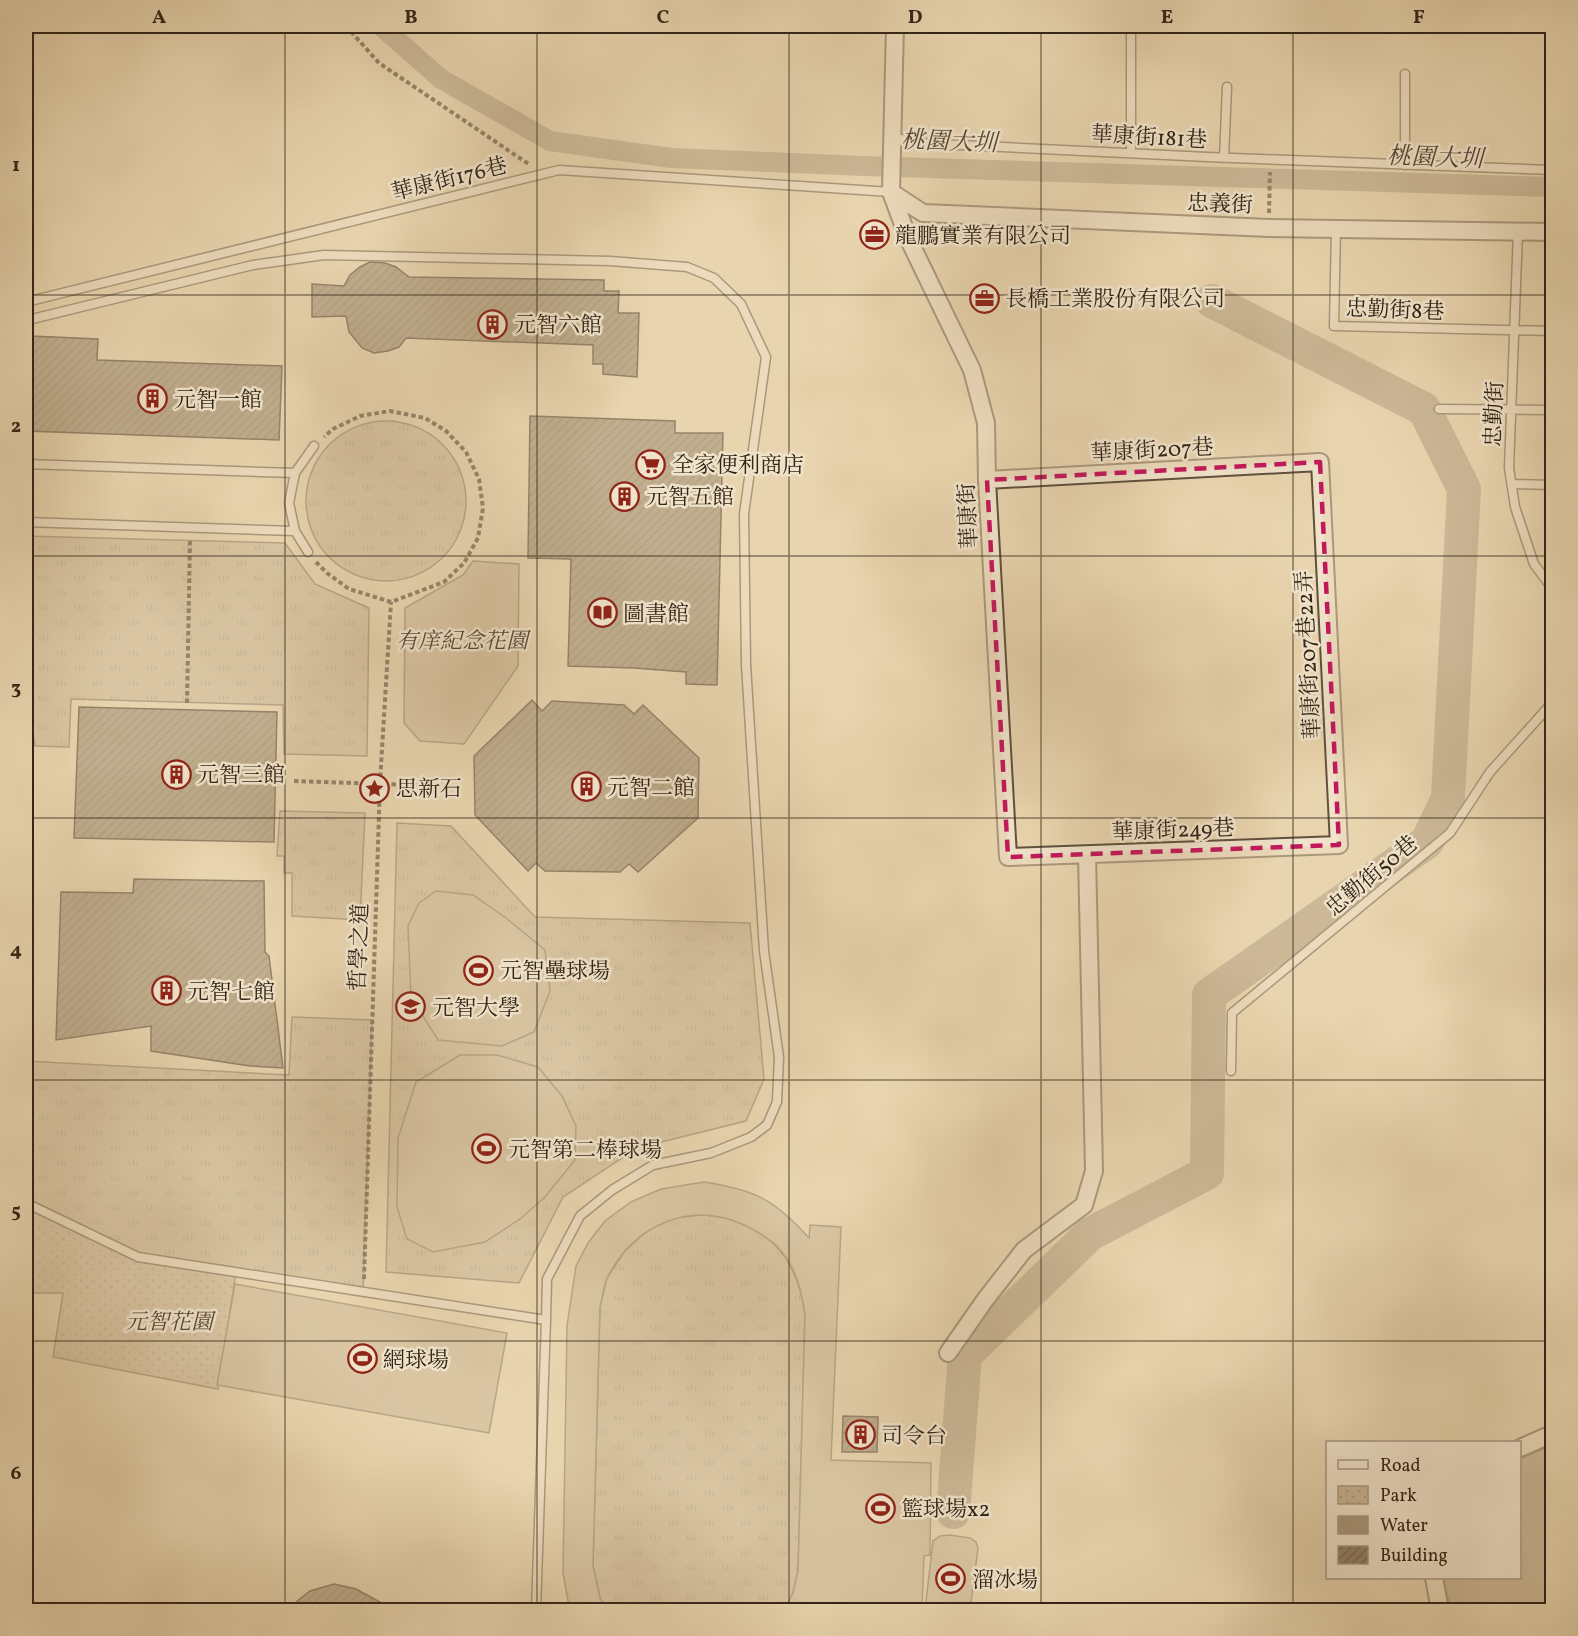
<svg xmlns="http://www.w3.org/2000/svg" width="1578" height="1636" font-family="Vollkorn,'Noto Serif TC',serif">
<defs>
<pattern id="grass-tufts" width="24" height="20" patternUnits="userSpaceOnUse" patternTransform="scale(1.5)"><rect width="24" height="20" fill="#c9b694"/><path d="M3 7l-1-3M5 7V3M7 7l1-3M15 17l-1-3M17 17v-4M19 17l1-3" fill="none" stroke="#ad9c7f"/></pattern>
<pattern id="park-dots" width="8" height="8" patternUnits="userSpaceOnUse" patternTransform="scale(1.5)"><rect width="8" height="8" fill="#c9b694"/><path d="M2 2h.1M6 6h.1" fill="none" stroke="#ad9c7f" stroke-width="1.8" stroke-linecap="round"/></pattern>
<pattern id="building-hatch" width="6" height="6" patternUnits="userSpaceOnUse" patternTransform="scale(1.5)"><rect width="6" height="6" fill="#918066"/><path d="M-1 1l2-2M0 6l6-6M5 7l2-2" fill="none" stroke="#776953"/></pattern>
</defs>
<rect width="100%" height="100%" fill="#e8d4ae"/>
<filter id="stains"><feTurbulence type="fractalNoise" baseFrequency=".00333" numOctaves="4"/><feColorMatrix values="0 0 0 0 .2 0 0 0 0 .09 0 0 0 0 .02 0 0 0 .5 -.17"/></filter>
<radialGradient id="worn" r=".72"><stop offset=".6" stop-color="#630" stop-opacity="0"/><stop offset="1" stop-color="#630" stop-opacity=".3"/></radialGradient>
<path fill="url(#grass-tufts)" stroke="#7e6d56" stroke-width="1.5" d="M306 501a80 80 0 1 1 160 0a80 80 0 1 1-160 0Z
M26,536L285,543L315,584L369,608L367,756L284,754L283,705L71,699L69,747L35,746L26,680Z
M280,811L365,813L360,920L292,916V873H284V856H277Z
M397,823L451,826L535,917L750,923L764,1079L746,1121L637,1148L563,1197L519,1283L386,1272Z
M292,1017L372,1020L363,1292L138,1257L26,1203V1061L289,1075Z
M701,1215C712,1216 724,1217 734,1220C780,1237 799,1269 805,1315L798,1571L793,1593L784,1610H607L600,1598L593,1566L600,1307L607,1278L625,1251L648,1230L674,1218Z"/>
<path fill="url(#park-dots)" stroke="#7e6d56" stroke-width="1.5" d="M26,1203L138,1257L236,1272L218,1389L53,1357L63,1293H26Z"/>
<path fill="#c9b694" stroke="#7e6d56" stroke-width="1.5" d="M473,561L519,564L518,666L464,744L420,741L404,723L405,608L463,575Z
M436,891L473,895L506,918L545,950L550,991L534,1032L502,1046L438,1040L411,997L408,926L419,903Z
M460,1055H497L538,1067L562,1096L576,1126L575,1160L544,1198L520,1219L485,1242L433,1252L407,1239L397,1207L398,1138L416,1082Z
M704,1182C755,1190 774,1199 809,1238L810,1225L841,1227L831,1460L931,1463L930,1555L924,1556L922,1610H784L793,1593L798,1571L805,1315C802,1293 797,1270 781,1251C771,1239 758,1232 744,1225C690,1200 635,1225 608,1276C603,1285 603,1297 600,1307L593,1566L600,1598L607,1610H573L568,1601L563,1573L567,1326L576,1266L588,1243L605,1221L631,1202L661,1189Z
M235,1284L507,1333L489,1433L217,1385Z
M950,1535L970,1538L976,1542L978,1548L970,1610H925L933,1541L940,1536Z"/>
<path fill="#aa987b" stroke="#7a6a53" stroke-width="1.5" d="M1552,1445V1610H1451L1443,1578H1520V1459Z"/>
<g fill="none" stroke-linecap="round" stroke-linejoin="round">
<path stroke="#aa987b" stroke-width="20" d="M381,26L441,79L550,141L671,158L864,166L1552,187"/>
<path stroke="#aa987b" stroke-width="34" d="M953,1512L965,1355L1090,1234L1207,1173L1209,995L1427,842L1448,798L1464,489L1424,409L1212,301"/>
</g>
<path fill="url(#building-hatch)" stroke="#322417" stroke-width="1.5" d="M370,262L385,263L396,267L409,277L604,280V291H619L618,313H639L637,377L603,374V364H593V345L406,338L399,347L388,351L374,353L362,348L349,332L346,316L312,317V284L344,286L350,275L360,267Z
M31,336L98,339L97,360L282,366L279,440L26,431V361H30Z
M530,416L675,421V433H723L717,685L686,684V672L634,668L568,666L571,559L528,558Z
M532,700L542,711L552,701L624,705L634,714L643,705L699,758L698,818L638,872L629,864L620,872L545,871L536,863L528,871L475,815L474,756Z
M79,707L277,712L274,842L74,838Z
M134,879L264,881L265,952L269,956L283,1068L250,1066L151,1051V1026L56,1040L61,892L133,893Z
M843,1416L878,1417L877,1452H842Z
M334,1584L356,1589L396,1611H285L310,1591Z"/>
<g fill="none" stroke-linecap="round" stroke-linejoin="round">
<defs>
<path id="service" d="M1131,26V153
M892,137L920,143L1207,157L1552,170
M1224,158L1227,87
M1405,165V74
M1336,229L1334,326L1552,331
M1518,232L1509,468L1515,507L1534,564L1552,588
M26,302L559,170L891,192
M26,323L32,319L253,265L324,255L610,261L687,267L714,278L741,304L766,357L744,514L746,665L764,951L779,1057L777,1102L767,1125L751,1137L711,1153L653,1165L612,1190L580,1216L547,1279L546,1320L138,1257L26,1203
M1439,409L1552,410
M26,464L295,473
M1512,484L1552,485
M26,522L295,531
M308,552L295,531L289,503L295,473L314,446
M26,772V801
M1231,1071L1232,1013L1450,833L1490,772L1552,703
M536,1610L546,1320"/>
<path id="minor" d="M895,26L891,192L908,238L972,370L986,423L987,480L1008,857L1339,845L1320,462L987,480
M891,192L923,213L1269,228L1552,232
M948,1353L985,1300L1024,1250L1084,1205L1094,1171L1087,855
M1520,1448L1552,1434
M1434,1578L1440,1610"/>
</defs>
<use href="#service" stroke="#60503d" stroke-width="11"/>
<use href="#minor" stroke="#60503d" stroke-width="20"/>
<path stroke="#322417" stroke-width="4" stroke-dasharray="4.5 3" stroke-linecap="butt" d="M346,26L379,63L530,165
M1269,213L1270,172
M316,562L327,573L349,589L391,602L444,582L464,563L478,538L483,508L479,479L466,452L446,431L425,418L390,411L360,416L333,429L324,437
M187,703L190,539
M294,781L442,786
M364,1279L380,782L391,602"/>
<use href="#service" stroke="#f0e3ca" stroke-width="8"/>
<use href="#minor" stroke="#f0e3ca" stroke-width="16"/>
</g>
<path d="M0 0H1578V1636H0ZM1320,462L1339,845L1008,857L987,480Z" fill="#e8d4ae" fill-opacity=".55" fill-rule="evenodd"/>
<path fill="none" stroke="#c2185b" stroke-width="4.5" stroke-dasharray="12 8" stroke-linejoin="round" d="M1320,462L1339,845L1008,857L987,480Z"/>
<path fill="none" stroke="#322417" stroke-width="1.5" stroke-opacity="0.55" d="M285,26V1610M537,26V1610M789,26V1610M1041,26V1610M1293,26V1610M26,295H1552M26,556H1552M26,818H1552M26,1080H1552M26,1341H1552"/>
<defs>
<symbol id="office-ring" viewBox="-11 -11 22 22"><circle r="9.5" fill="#f0e3ca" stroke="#8f2418" stroke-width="1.5"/><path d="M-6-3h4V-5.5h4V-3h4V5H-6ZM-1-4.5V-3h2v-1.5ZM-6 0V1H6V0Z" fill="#8f2418"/></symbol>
<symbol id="building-ring" viewBox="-11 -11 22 22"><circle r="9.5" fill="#f0e3ca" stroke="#8f2418" stroke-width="1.5"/><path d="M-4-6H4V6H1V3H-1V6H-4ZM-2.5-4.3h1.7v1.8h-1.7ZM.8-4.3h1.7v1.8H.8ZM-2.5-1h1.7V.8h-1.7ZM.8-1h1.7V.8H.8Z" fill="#8f2418"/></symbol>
<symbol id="supermarket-ring" viewBox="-11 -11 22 22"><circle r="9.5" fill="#f0e3ca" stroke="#8f2418" stroke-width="1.5"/><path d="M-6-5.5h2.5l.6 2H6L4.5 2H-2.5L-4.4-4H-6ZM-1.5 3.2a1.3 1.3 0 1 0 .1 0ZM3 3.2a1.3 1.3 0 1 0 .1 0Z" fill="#8f2418"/></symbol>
<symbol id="library-ring" viewBox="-11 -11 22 22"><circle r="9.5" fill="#f0e3ca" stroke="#8f2418" stroke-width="1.5"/><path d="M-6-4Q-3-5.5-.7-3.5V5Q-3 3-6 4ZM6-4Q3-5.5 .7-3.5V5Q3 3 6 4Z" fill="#8f2418"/></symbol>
<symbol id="sight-ring" viewBox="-11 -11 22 22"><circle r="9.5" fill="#f0e3ca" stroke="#8f2418" stroke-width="1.5"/><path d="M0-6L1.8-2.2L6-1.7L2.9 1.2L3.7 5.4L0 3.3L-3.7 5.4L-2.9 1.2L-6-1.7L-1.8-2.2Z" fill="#8f2418"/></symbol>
<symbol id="stadium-ring" viewBox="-11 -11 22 22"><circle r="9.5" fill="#f0e3ca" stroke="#8f2418" stroke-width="1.5"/><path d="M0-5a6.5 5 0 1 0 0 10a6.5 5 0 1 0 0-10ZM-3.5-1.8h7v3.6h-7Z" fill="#8f2418"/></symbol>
<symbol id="university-ring" viewBox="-11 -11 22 22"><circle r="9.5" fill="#f0e3ca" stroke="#8f2418" stroke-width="1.5"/><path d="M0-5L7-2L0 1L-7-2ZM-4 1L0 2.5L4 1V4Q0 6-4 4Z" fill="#8f2418"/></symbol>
</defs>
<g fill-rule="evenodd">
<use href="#office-ring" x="858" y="218" width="33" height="33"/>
<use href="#office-ring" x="968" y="282" width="33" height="33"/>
<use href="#building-ring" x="476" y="308" width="33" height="33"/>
<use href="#building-ring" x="136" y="382" width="33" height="33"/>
<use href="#supermarket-ring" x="634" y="448" width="33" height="33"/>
<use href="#building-ring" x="608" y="480" width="33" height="33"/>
<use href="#library-ring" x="586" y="596" width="33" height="33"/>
<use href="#building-ring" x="160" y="758" width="33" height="33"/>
<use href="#building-ring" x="570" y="770" width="33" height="33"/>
<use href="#sight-ring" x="358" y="772" width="33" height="33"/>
<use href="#stadium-ring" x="462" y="954" width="33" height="33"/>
<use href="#building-ring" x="150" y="974" width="33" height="33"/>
<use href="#university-ring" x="394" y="990" width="33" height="33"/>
<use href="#stadium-ring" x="470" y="1132" width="33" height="33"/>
<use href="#stadium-ring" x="346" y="1342" width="33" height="33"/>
<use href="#building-ring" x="844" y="1418" width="33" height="33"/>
<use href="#stadium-ring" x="864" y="1492" width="33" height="33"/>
<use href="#stadium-ring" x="934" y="1562" width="33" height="33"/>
</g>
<g text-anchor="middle" stroke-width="5" stroke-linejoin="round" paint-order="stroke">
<g font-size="22" fill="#322417" stroke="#f0e3ca">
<text transform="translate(1149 136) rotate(3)" y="8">華康街181巷</text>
<text transform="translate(449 178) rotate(-14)" y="8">華康街176巷</text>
<text transform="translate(1220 203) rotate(2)" y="8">忠義街</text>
<text transform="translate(1395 309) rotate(2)" y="8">忠勤街8巷</text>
<text transform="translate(1493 414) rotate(-88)" y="8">忠勤街</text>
<text transform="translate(1152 449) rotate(-3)" y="8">華康街207巷</text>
<text transform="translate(967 516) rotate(-93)" y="8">華康街</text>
<text transform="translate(1307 655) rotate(-93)" y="8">華康街207巷22弄</text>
<text transform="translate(1173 829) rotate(-2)" y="8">華康街249巷</text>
<text transform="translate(1371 875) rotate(-40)" y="8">忠勤街50巷</text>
<text transform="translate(358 947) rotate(-88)" y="8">哲學之道</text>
</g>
<g font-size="22" fill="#322417" stroke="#f0e3ca" text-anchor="start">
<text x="895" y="243">龍鵬實業有限公司</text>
<text x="1005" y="306">長橋工業股份有限公司</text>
<text x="514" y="332">元智六館</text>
<text x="174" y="407">元智一館</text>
<text x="672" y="472">全家便利商店</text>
<text x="646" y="504">元智五館</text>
<text x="623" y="621">圖書館</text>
<text x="197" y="782">元智三館</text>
<text x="607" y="795">元智二館</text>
<text x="396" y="796">思新石</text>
<text x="500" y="978">元智壘球場</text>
<text x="187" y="999">元智七館</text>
<text x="432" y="1015">元智大學</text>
<text x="508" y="1157">元智第二棒球場</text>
<text x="383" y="1367">網球場</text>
<text x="881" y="1443">司令台</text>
<text x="901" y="1516">籃球場x2</text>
<text x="972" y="1587">溜冰場</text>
</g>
<g font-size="22" font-style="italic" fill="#584836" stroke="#f0e3ca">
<text x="462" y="648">有庠紀念花園</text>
<text x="169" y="1329">元智花園</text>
</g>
<g font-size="24" font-style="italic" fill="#564735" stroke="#f0e3ca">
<text transform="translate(949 141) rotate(2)" y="8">桃園大圳</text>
<text transform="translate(1435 157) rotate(2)" y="8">桃園大圳</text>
</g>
</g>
<rect width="1578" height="1636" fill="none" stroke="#e8d4ae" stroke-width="66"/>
<rect x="1326" y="1441" width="195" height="138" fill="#f0e3ca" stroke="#a49782" stroke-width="1.5"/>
<rect x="1338" y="1460" width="30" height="9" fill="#f0e3ca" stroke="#a49782" stroke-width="1.5"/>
<text x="1380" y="1471" font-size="18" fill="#322417">Road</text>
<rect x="1338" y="1486" width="30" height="18" fill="url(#park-dots)" stroke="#a49782" stroke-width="1.5"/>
<text x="1380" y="1501" font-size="18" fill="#322417">Park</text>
<rect x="1338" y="1516" width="30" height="18" fill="#aa987b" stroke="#a49782" stroke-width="1.5"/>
<text x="1380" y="1531" font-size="18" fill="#322417">Water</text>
<rect x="1338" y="1546" width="30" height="18" fill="url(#building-hatch)" stroke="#a49782" stroke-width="1.5"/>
<text x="1380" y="1561" font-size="18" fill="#322417">Building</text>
<rect x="33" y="33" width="1512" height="1570" fill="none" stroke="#322417" stroke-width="2"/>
<g font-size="20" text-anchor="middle" font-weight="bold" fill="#322417">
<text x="159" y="23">A</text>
<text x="411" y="23">B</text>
<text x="663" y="23">C</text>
<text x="915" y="23">D</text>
<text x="1167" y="23">E</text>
<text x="1419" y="23">F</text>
<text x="16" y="171">1</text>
<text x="16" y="432">2</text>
<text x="16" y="694">3</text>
<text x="16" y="956">4</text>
<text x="16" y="1217">5</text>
<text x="16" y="1479">6</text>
</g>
<rect width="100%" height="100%" filter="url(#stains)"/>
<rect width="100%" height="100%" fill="url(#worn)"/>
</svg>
